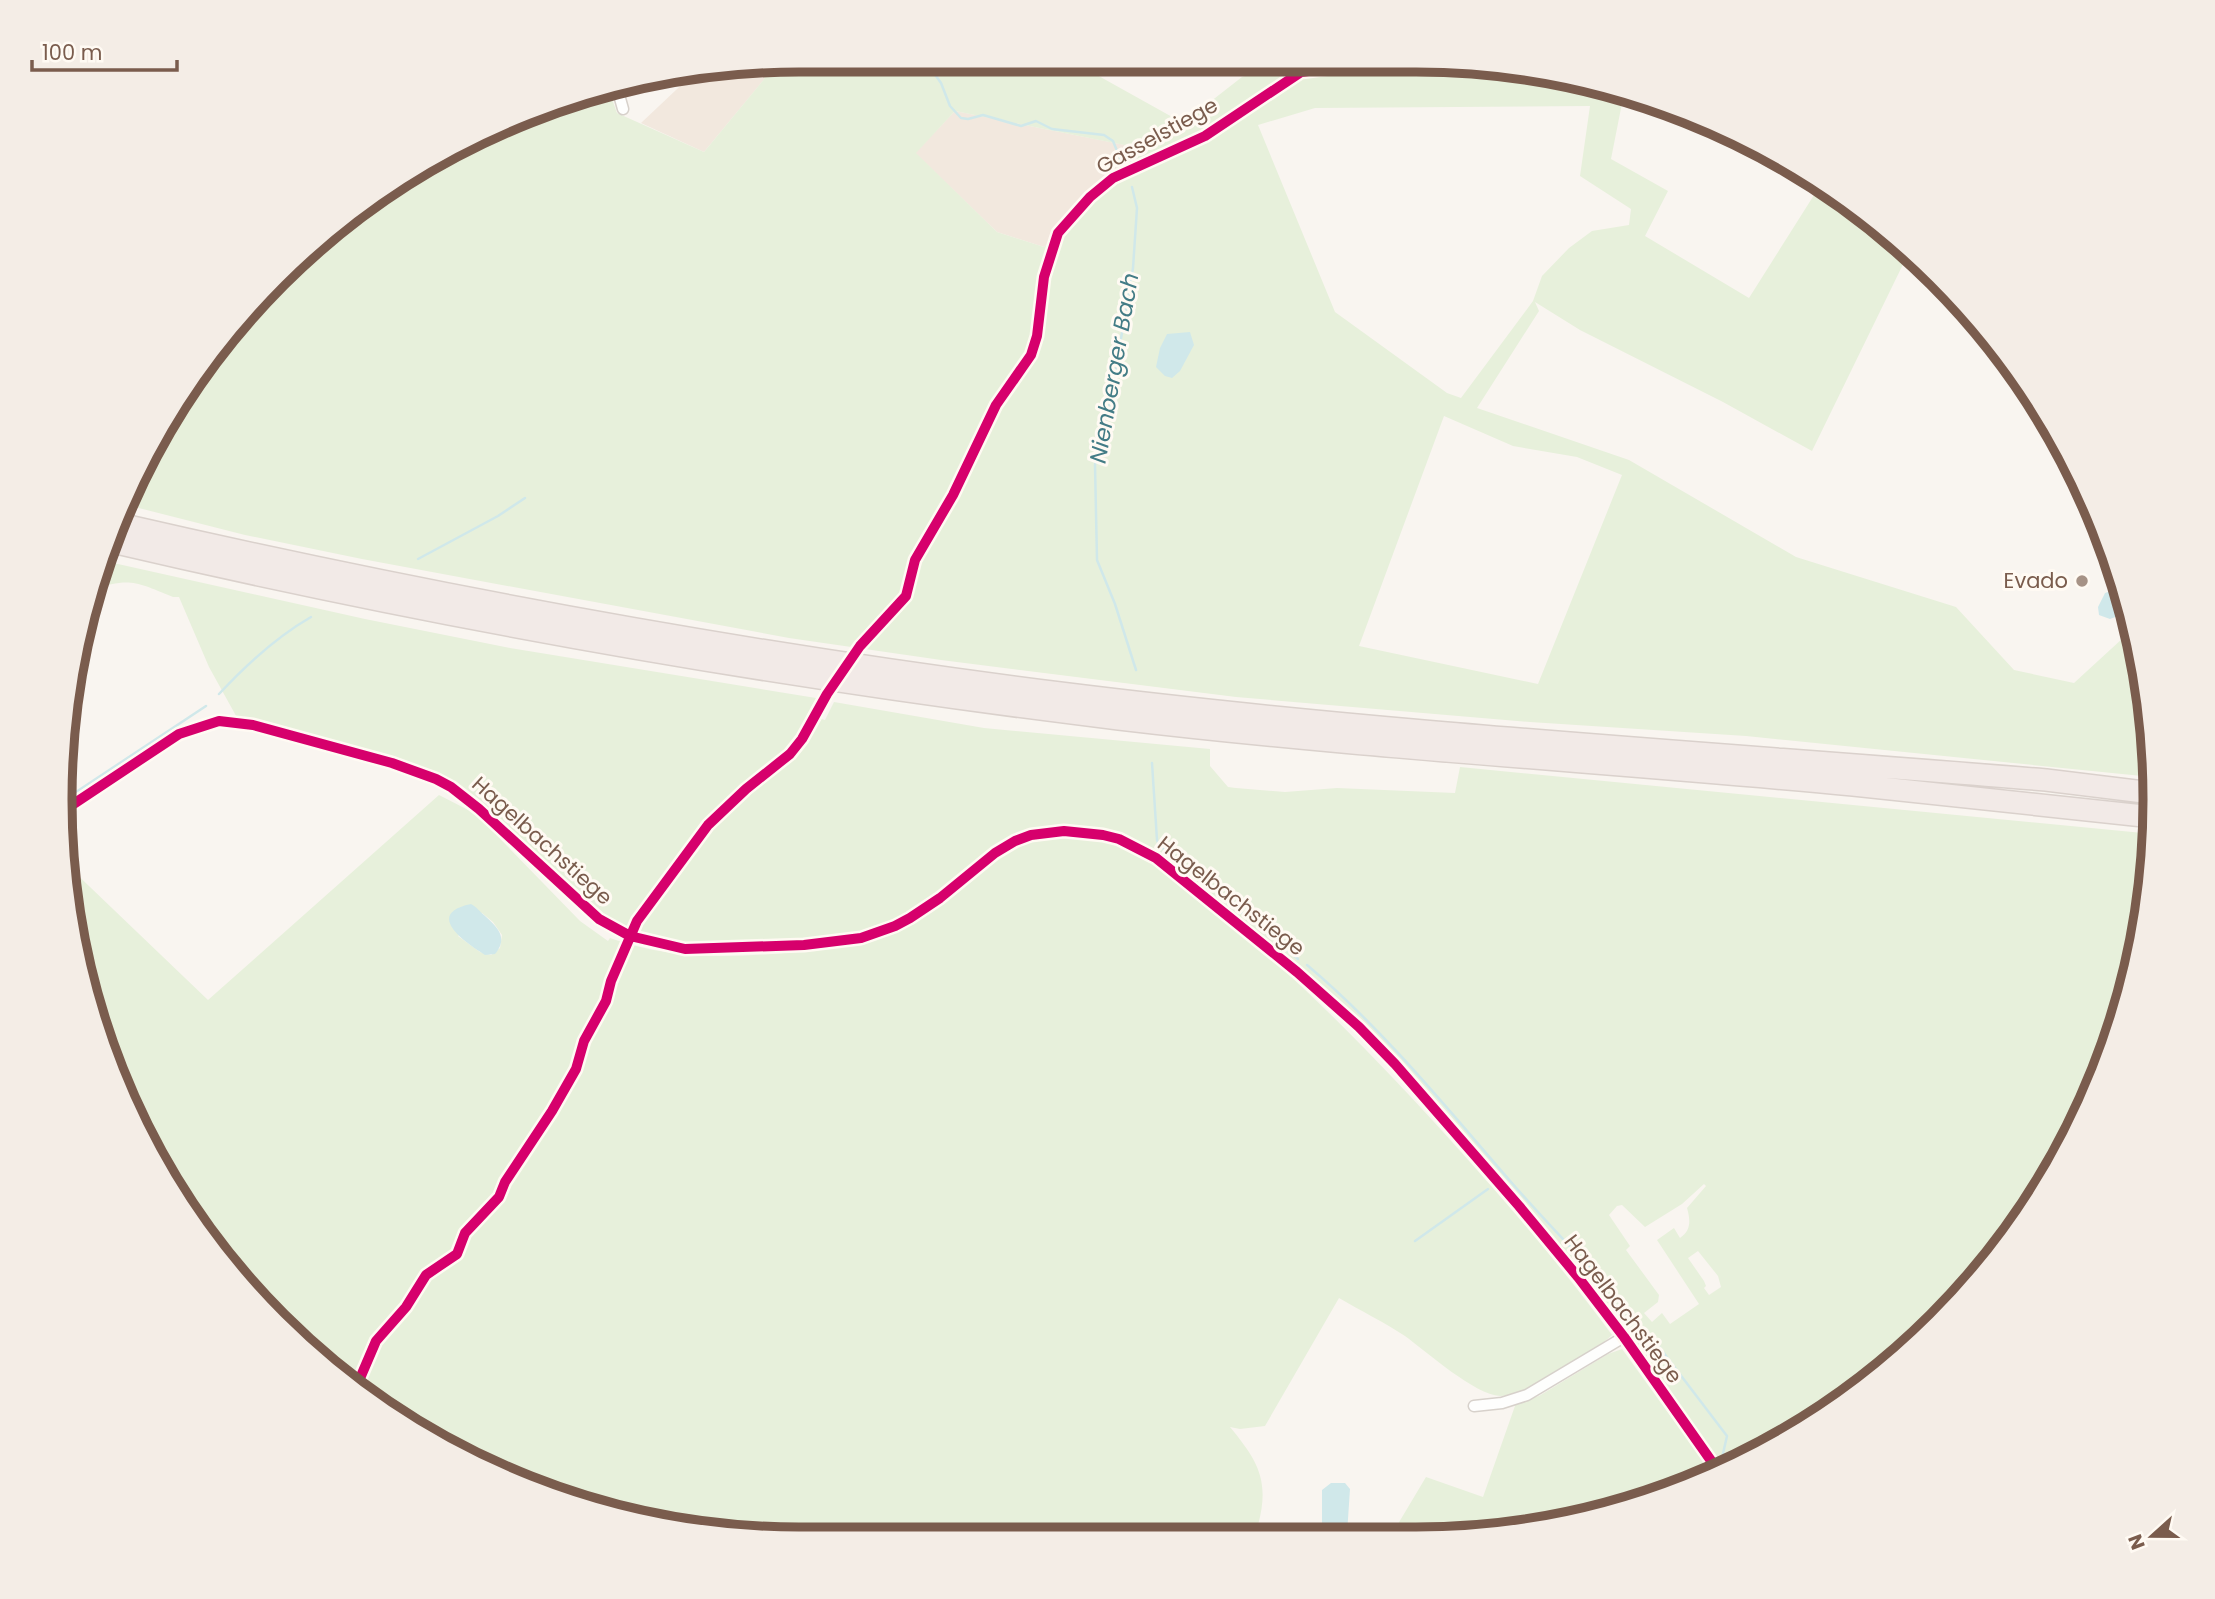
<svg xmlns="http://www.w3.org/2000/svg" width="2215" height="1599" font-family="Poppins,sans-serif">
<rect width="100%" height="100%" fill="#f9f5f0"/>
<path fill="#f2e8de" d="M747,66L766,77L704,152L641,123L694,73Z
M955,111L1145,149L1044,247L997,232L915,153Z"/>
<path fill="#e7f0db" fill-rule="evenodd" d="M799,60H1070L1183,123L1242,77L1262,70L1295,68L1294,76L1346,69L1372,60H1416L1478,66L1477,68L1560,74L1624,93L1611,159L1668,191L1645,236L1749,298L1821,184L1910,250L1812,451L1723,402L1580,330L1535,302L1539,311L1477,408L1629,460L1796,557L1956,607L2014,670L2074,683L2123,638L2130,619L2149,703L2152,777L1746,736L1530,722L1236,697L941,660L789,638L362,559L245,535L123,504L136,473L243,312L389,184L473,136L607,85L617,113L704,152L765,78L747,66ZM1590,106L1580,176L1631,209L1629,225L1592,231L1569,248L1542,276L1533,301L1461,398L1447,393L1335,312L1258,125L1315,108ZM955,111L1144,149L1044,247L997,232L916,153ZM1444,416L1513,446L1577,457L1622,475L1538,684L1359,646Z
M100,560L365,619L510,648L816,698L807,715L825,720L834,702L984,728L1210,749V766L1228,787L1236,788L1285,792L1337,788L1455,793L1460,767L2153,834L2154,848L2130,991L2079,1127L2002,1250L1903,1356L1826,1415L1747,1457L1740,1452L1742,1460L1723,1470L1632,1341L1542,1225L1376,1040L1140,848L1083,832L1015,841L940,898L878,933L706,949L623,933L436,779L240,723L209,667L179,597H173C136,582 130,577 92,590ZM1704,1184L1706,1186L1687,1208C1690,1219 1692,1230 1680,1238L1674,1228L1657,1240L1699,1304L1670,1324L1662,1313L1652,1322L1644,1313L1658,1302L1659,1295L1626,1250L1630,1246L1609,1215L1617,1206L1622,1205L1645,1227L1682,1204ZM1698,1251L1718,1276L1721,1287L1709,1295L1704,1288L1706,1286L1704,1281L1688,1258Z
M439,795L476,814L580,921L608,941L610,938C671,960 732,958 796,952C840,948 882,944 921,919C964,892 999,844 1051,836C1079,832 1118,839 1143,852C1153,858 1163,868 1172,875C1199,895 1224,917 1249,939C1326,1006 1393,1076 1461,1152C1514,1211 1565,1271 1612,1335C1593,1353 1526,1397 1500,1396C1475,1395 1427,1352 1405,1336C1384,1322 1361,1311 1339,1298L1265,1426L1240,1429L1230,1427C1258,1461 1270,1481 1258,1525L1275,1535L752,1538L608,1514L473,1463L349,1386L243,1287L184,1210L116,1083L66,896V864L208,1000ZM482,913L493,922L502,935L500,948L491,955L480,952L458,936Z
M1622,1349L1713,1475L1699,1483L1512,1533L1392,1534L1426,1477L1483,1497L1516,1403L1539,1396L1608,1354Z"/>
<path fill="#d0e8ea" d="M1190,332L1194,345L1180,371L1172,378L1165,376L1156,367L1160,348L1167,334Z
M2111,591L2123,596L2118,616L2110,619L2099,615L2098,607L2105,593Z
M471,904C477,907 479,911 484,915C497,927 509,937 495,954L485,955C466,943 423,914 471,904Z
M1331,1483H1345L1350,1489L1347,1534H1319L1322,1525V1490Z"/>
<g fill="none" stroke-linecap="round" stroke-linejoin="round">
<path stroke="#d0e8ea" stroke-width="2.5" d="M931,60V69L941,83L950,106L961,118L968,119L983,115L1021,126L1036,121L1052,129L1104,135L1113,141L1122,163
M1132,187L1137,208L1133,268L1110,403L1097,450L1095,465L1097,560L1115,604L1136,670
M418,559L498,516L525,498
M219,694C245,666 278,636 311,617
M1152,763L1157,840L1159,845L1298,959
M67,798L206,706
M1307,965C1383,1029 1446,1107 1511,1182C1552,1229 1596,1273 1637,1319
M1415,1241L1488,1189
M1647,1331L1727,1436L1722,1458"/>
<defs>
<path id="street" d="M616,84L623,109
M1058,233L1090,197L1113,178L1205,136L1301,72L1338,67L1362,60
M66,809L179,734L219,721L253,725L392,763L436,779L451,787L479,809L599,919L630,936L685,949L804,945L861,938L895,926L910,918L940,898L995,853L1015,841L1031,835L1064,831L1103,835L1119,839L1156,858L1297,972L1359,1027L1395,1064L1519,1206L1578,1277L1624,1337L1719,1472
M1474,1406L1502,1403L1527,1395L1624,1337"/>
<path id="highway" d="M115,523C427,595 742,653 1060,693C1387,734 1717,753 2046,780L2152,793
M108,541C441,619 779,678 1119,719C1363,748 1609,762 1853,785C1953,795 2053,806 2153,817"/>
</defs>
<use href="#street" stroke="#d7d1cb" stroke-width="13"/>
<use href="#highway" stroke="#dad1cc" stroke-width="24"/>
<use href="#street" stroke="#fefefd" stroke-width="10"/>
<use href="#highway" stroke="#f2eae7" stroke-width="21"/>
<defs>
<path id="cycleway" d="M66,809L179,734L219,721L253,725L392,763L436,779L451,787L479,809L599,919L630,936L685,949L804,945L861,938L895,926L910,918L940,898L995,853L1015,841L1031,835L1064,831L1103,835L1119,839L1156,858L1297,972L1359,1027L1395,1064L1519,1206L1578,1277L1624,1337L1719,1472
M355,1390L376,1341L406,1307L426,1275L457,1254L465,1233L499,1197L505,1182L552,1111L576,1069L584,1041L606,1001L611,981L637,921L708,825L746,789L790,754L802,739L827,694L860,646L906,596L915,560L953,495L996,405L1031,355L1037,336L1044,277L1058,233L1090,197L1113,178L1205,136L1301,72L1338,67L1362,60"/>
</defs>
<use href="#cycleway" stroke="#fffaf3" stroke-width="15"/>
<use href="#cycleway" stroke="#d6006c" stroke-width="10"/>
</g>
<circle fill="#a69286" stroke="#fffaf3" stroke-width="2.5" cx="2082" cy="581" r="7"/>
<g text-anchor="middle" stroke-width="6" stroke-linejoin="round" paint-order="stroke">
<g font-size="21" fill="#7a5c4d" stroke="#fffaf3">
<text transform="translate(1157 136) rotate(-29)" y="7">Gasselstiege</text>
<text transform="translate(542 841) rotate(42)" y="7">Hagelbachstiege</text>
<text transform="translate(1231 896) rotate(38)" y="7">Hagelbachstiege</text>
<text transform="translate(1623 1309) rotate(53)" y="7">Hagelbachstiege</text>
</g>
<g font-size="21" fill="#7a5c4d" stroke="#fffaf3" text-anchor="end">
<text x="2068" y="588">Evado</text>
</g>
<g font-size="23" font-style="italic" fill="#437c86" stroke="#fffaf3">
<text transform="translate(1114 368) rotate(-80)" y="8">Nienberger Bach</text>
</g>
</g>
<path d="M0 0H2215V1599H0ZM799 72H1416A727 727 0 0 1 2143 799V800A727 727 0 0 1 1416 1527H799A727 727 0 0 1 72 800V799A727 727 0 0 1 799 72Z" fill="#f4ede6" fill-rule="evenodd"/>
<path fill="none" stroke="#7a5c4d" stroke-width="9" d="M799 72H1416A727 727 0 0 1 2143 799V800A727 727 0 0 1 1416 1527H799A727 727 0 0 1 72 800V799A727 727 0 0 1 799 72Z"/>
<g transform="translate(2152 1536) rotate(249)" stroke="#fffaf3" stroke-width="5" paint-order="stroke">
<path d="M0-5L12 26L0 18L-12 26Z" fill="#7a5c4d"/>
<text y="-10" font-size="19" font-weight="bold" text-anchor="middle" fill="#7a5c4d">N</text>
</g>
<path d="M32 60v10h145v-10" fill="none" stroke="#7a5c4d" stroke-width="3.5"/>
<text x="42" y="60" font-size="21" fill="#7a5c4d" stroke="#fffaf3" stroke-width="5" paint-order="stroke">100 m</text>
</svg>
